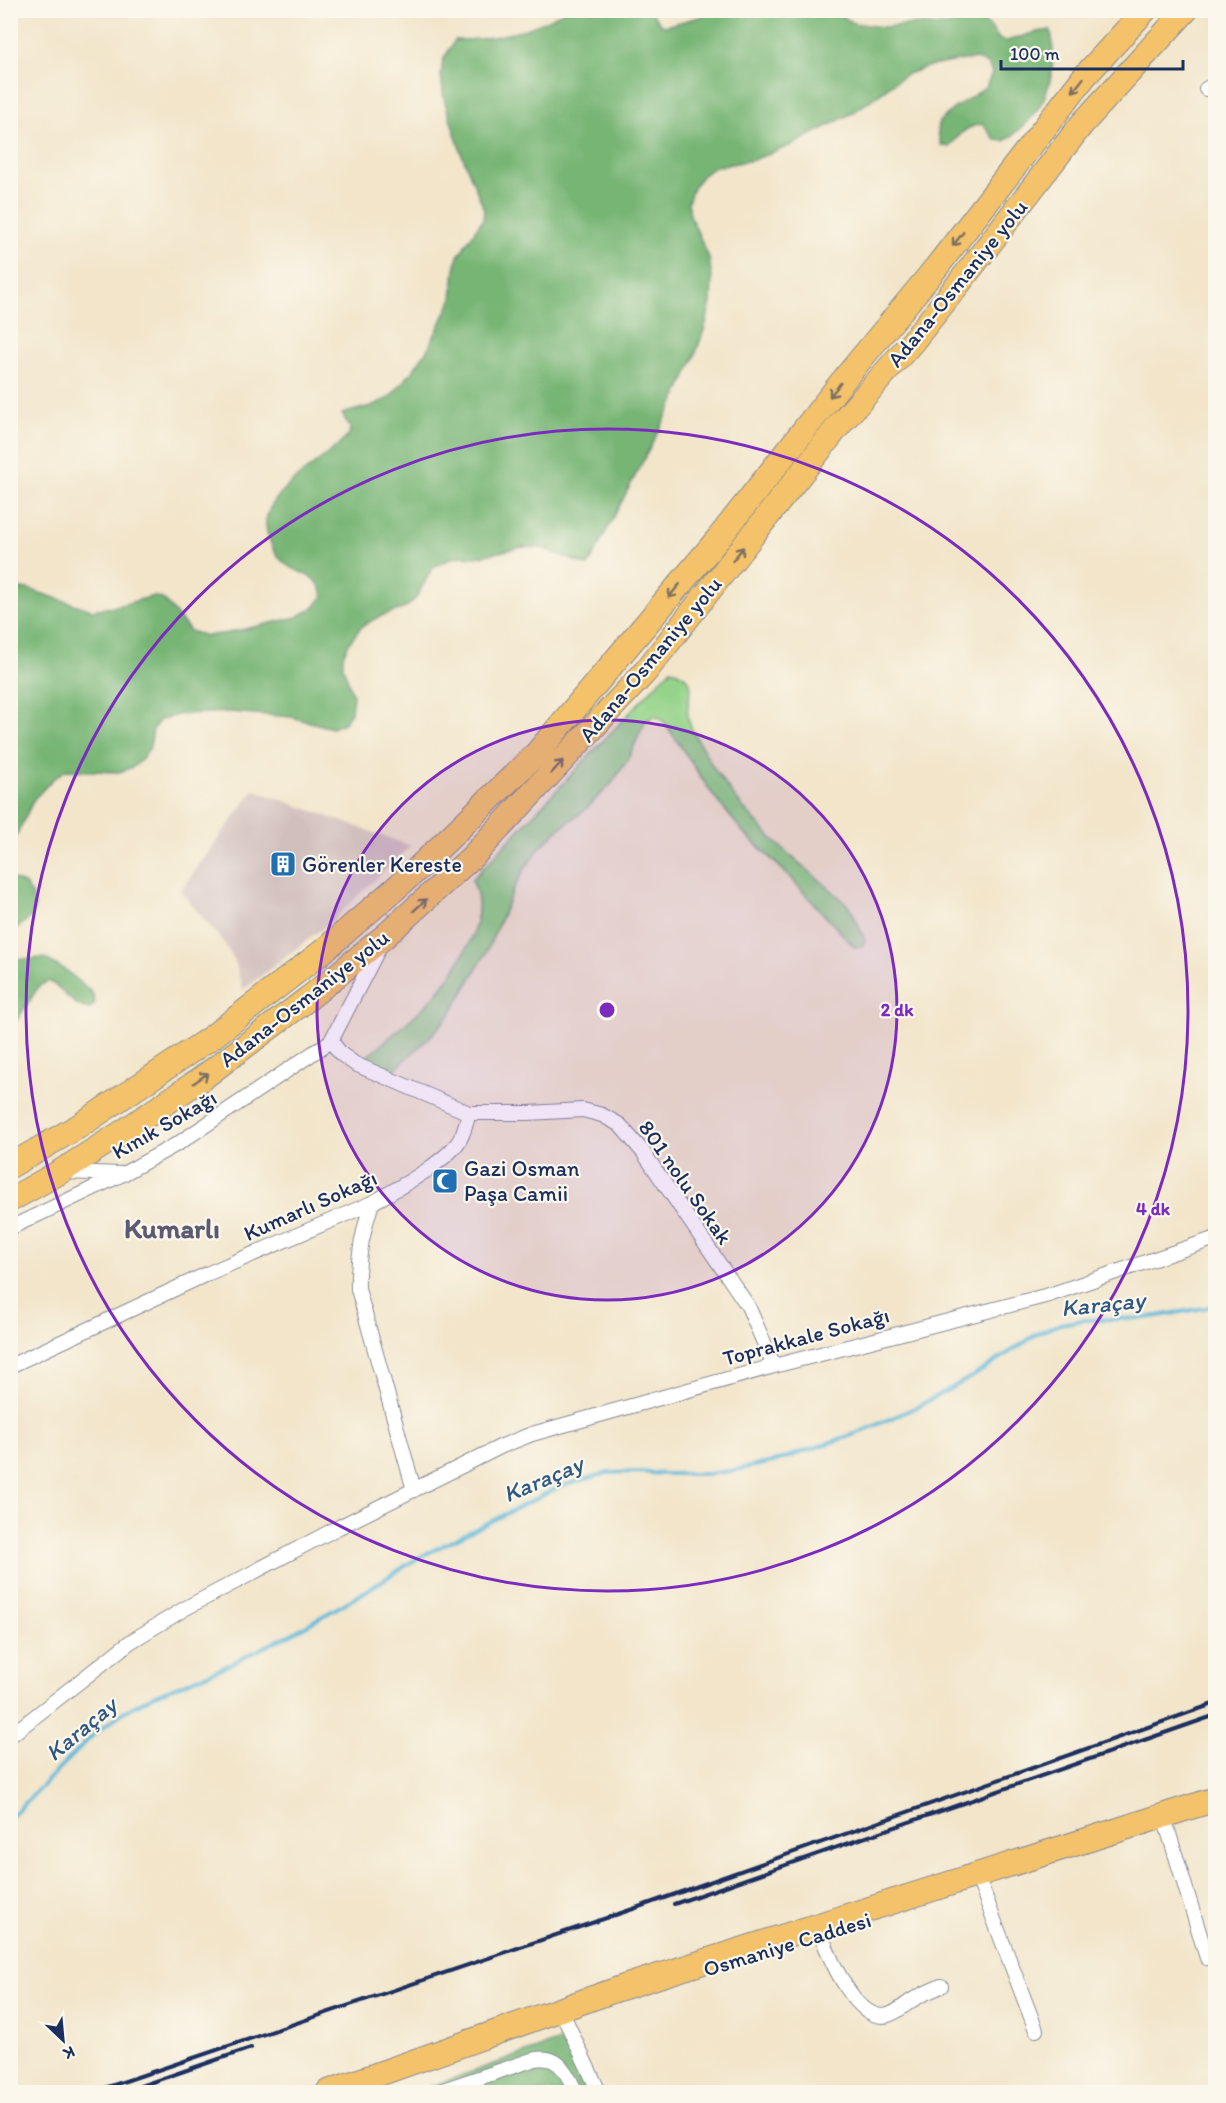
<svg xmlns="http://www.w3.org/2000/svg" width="1226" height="2103" font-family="Itim,sans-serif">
<rect width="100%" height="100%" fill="#fbf7ec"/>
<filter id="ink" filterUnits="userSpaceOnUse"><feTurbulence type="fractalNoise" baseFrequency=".0167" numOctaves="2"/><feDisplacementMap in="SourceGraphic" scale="12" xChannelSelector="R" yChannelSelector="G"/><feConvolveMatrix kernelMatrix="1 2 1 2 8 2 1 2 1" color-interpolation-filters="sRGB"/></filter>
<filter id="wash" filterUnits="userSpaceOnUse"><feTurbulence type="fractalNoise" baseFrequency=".008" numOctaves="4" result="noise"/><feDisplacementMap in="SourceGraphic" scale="24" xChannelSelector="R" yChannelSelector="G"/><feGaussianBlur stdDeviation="1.35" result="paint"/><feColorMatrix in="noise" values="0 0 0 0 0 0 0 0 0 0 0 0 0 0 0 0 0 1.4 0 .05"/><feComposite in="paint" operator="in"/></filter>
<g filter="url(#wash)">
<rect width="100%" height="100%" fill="#f2e5ca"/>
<path fill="#d1bfbd" d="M254,790L411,846L327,925L243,990L235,961L224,943L180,891Z"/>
<path fill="#94d389" stroke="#588174" stroke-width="1.5" d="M671,669C705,683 684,692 688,717C689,727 696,737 701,746C721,784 752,820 783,849C804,869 830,886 849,907C856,916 860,930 865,940L862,947H854L784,871L743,832L713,795L665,723L656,716L646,720L627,761L612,783L584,811L559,829L538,850L525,868L513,890L486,953L451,1013L432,1035L391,1073L378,1069L363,1060C383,1043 404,1026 423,1008C446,987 475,943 478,912C479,901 477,890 472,880Z"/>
<path fill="#77b575" stroke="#49726a" stroke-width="1.5" d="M565,10L650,11L661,25L665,26L703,16L708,10L835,11L853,23L882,27L920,24L944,26L972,20H981L989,25L1000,40L1007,41L1036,32L1051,30C1058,78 1046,115 1004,141L996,140L982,124C966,126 959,135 949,147L941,145L938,133L939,122L953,109L986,87L992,73L988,64L976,59L963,60L926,67L905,75L854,112L794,144L753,160L714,167L702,176L693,188L688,202L690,215L709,258L712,278L711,303L705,327L694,358L676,398L588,566L542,548L522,547L476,557L462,556L452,558L433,567L416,598L405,608L378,617L361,627L349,643L343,656V667L353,695L351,712L344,723L332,728L291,717L231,712L181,714L160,720L153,729L150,747L142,759L133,767L119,772L66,770L53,779L34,799L11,847V589H28L92,610L113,607L154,596L164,600L190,631L206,636L228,633L297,617L313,608L323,597C320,574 303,576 287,565C278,558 272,549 269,538C266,532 265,522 267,516C275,486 329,457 349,435L350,427L342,414L371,406L389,398L412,372L429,347L452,299L455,269L458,256L483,219L484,209L462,155L444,99L441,75L443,60L455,40C492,40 534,31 565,10Z
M10,878L25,884L32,895L35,906L31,917L11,933Z
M44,958L67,971L92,993L95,1003L89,1009C73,1007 63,989 49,981L39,986L11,1029V960Z
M566,2039L589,2092H414Z"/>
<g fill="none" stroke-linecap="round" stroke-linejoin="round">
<path stroke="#5ab6d8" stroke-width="4" d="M10,1818L94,1734L122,1713L153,1696L222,1668L293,1633L358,1596L418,1558L561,1486L607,1473L639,1472L662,1474H708L731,1471L773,1462L858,1433L919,1406L975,1375L1040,1332L1060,1324L1083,1320L1146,1318L1216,1306"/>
</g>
</g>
<g filter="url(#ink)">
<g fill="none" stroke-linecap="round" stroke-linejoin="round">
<defs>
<path id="minor" d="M1206,89L1216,83
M380,946L331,1041L341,1054L355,1064L469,1113H528L583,1110L602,1115L620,1125L643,1152L748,1306L774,1366
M65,1172L121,1174
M372,1203C362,1232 357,1259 358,1289L414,1490
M10,1228L123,1174L179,1143L331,1041
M10,1366L209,1273L372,1203C396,1189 440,1166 457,1144C464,1135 466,1123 469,1113
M10,1736L130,1642L184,1609L339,1527L502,1446L532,1434L774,1366L1049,1295L1216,1238
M1166,1824L1207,1958
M980,1883L1036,2030
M821,1934C829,1957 857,2024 888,2015C899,2012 906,2003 916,1998C924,1993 933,1990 941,1986
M565,2019L599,2092
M437,2092L532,2060C559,2053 566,2072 576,2092"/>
<path id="trunk" d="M10,1166L79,1126L212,1037L322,952L412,874L538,752L718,539L841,383L935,269L1084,77L1145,10
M10,1200L60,1172L123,1132L201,1079L309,998L385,936L474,855L645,672L840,424L913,341L960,282L1082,124L1186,10
M328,2092L621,1988L1216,1799"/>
</defs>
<use href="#minor" stroke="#868a94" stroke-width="16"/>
<use href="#trunk" stroke="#868a94" stroke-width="26"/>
<use href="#minor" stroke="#fff" stroke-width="14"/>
<use href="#trunk" stroke="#f4c26a" stroke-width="24"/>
<path stroke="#1b2f5e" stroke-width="4" d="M674,1904L1216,1715
M93,2092L633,1909L1216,1703
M123,2092L251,2048"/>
</g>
<defs><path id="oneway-shaft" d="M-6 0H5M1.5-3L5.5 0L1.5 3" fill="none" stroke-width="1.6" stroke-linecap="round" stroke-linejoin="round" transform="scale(1.5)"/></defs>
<g stroke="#7d7163">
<use href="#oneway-shaft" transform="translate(1078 85) rotate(128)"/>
<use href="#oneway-shaft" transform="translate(958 239) rotate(128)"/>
<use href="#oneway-shaft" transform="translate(835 390) rotate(128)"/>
<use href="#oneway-shaft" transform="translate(738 554) rotate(-52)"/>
<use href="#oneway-shaft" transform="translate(674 591) rotate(130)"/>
<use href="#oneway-shaft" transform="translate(557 767) rotate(-47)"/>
<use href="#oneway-shaft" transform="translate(420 905) rotate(-42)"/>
<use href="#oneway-shaft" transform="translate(201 1078) rotate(-36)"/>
</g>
</g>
<circle cx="607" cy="1010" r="290" fill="#7b2cbf" fill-opacity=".12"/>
<g fill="none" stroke="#7b2cbf" stroke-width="3">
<circle cx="607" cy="1010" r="290"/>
<circle cx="607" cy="1010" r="581"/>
</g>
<defs>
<symbol id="building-square" viewBox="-11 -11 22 22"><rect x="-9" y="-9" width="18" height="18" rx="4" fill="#1f6fb2" stroke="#fbf7ec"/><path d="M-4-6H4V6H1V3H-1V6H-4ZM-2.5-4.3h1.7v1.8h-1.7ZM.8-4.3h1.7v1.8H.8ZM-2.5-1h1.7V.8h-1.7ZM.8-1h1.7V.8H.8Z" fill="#fff"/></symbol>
<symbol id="mosque-square" viewBox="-11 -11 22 22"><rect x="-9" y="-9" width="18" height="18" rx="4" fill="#1f6fb2" stroke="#fbf7ec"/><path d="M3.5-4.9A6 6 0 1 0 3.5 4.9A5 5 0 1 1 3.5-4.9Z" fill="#fff"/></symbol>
</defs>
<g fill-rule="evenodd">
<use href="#building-square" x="268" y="849" width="30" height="30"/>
<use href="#mosque-square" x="430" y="1166" width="30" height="30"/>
</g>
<g text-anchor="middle" stroke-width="4.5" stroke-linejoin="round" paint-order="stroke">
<g font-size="22" fill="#1b2f5e" stroke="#fbf7ec">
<text transform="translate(957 283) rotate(-51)" y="8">Adana-Osmaniye yolu</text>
<text transform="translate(650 659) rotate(-50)" y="8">Adana-Osmaniye yolu</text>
<text transform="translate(304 998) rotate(-38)" y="8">Adana-Osmaniye yolu</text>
<text transform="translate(164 1124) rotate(-30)" y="8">Kınık Sokağı</text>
<text transform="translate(686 1182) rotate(55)" y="8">801 nolu Sokak</text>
<text transform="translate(310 1205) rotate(-24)" y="8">Kumarlı Sokağı</text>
<text transform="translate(806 1336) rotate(-15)" y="8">Toprakkale Sokağı</text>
<text transform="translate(787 1944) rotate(-17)" y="8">Osmaniye Caddesi</text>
</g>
<g font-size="22" fill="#1b2f5e" stroke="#fbf7ec" text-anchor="start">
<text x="302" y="872">Görenler Kereste</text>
<text x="464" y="1176">Gazi Osman<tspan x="464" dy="25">Paşa Camii</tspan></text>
</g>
<g font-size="24" font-style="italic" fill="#2e5883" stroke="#fbf7ec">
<text transform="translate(1103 1304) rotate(-6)" y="8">Karaçay</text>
<text transform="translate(543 1479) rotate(-23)" y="8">Karaçay</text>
<text transform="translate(81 1729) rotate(-40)" y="8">Karaçay</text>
</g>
<g font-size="28" font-weight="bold" fill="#5c5b71" stroke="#fbf7ec">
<text x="172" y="1238">Kumarlı</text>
</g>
</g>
<circle cx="607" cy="1010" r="9" fill="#7b2cbf" stroke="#fbf7ec" stroke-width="3"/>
<g font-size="18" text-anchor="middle" font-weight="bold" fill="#7b2cbf" stroke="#fbf7ec" stroke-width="4.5" stroke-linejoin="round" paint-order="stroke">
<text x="897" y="1016">2 dk</text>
<text x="1153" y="1215">4 dk</text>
</g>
<rect width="1226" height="2103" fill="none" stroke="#fbf7ec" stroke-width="36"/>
<g transform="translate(63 2040) rotate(154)" stroke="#fbf7ec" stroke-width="4.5" paint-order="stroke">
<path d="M0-4.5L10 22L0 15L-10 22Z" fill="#1b2f5e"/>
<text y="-9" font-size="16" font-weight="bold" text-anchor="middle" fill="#1b2f5e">K</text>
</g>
<path d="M1001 60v9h182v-9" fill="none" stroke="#1b2f5e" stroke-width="3"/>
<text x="1010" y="60" font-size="18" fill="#1b2f5e" stroke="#fbf7ec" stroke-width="4.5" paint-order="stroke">100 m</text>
</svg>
